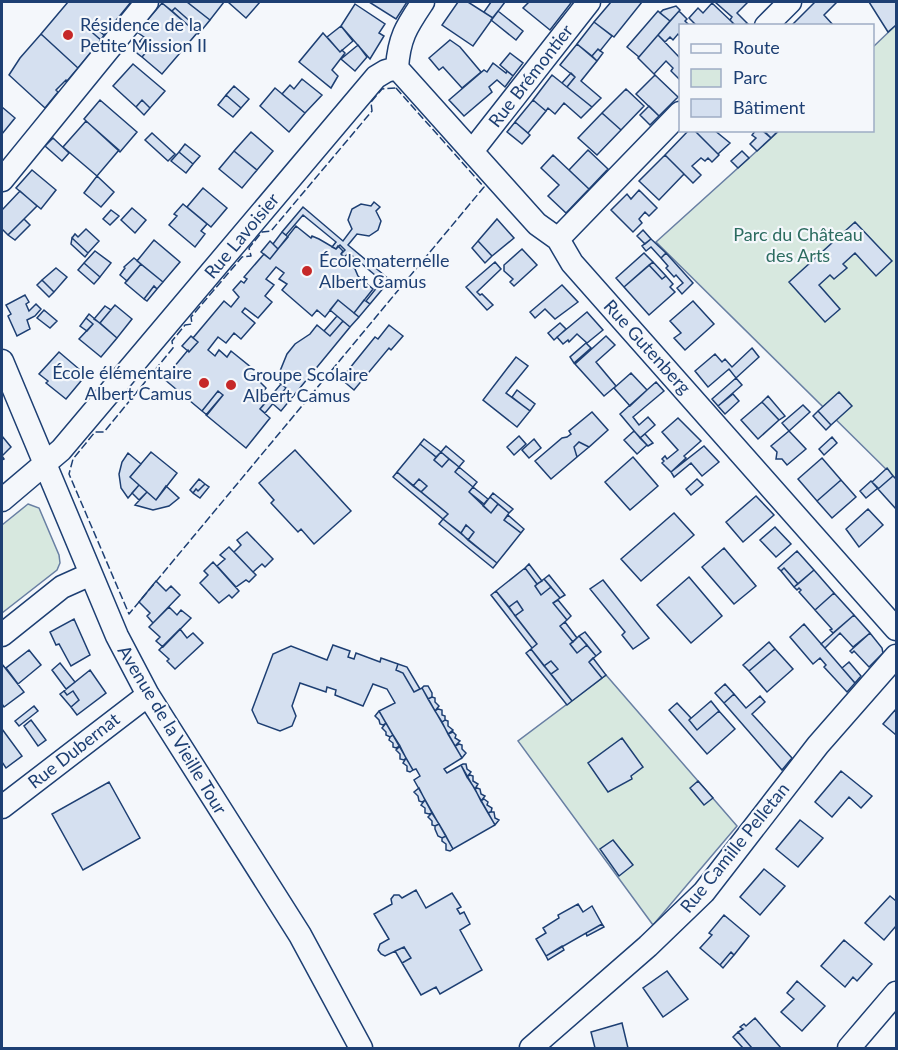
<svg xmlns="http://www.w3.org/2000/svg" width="898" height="1050" font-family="Lato,sans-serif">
<rect width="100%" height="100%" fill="#f4f7fb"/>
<path fill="#d7e8df" stroke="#687fa3" stroke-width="1.5" d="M896,25V479L656,242L779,131L872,130L873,47Z
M28,504L39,508L59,555L60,563L57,570L2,613V525Z
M606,675L737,826L653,925L518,741Z"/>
<path fill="#d5e0f0" stroke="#1d3f73" stroke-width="1.5" d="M68,2H131L104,35L90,24L87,28L101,40L78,68L41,34Z
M163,2H187L210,20L201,31L175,8L172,11L162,3Z
M187,2H224L210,20Z
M228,2H260L246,18Z
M369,2H407L396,19Z
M458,2H468L493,18L473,46L442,25Z
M491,2H505L493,18L484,12Z
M529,2H569L571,3L550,30L523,8Z
M611,2H642L614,37L594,22Z
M715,2H745L747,3L737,13L748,24L736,26L730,20L732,17Z
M815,2H837L824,15L834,26H791Z
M869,2H896V25L888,32Z
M162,3L197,33L162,74L142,57L149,49L140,41L144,37L137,32Z
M712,3L733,23L731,26H697L689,18L698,8L703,13Z
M355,4L385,24L379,33L384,36L370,59L341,26Z
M676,6L680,10L670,21L660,13L663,10Z
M175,8L201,31L198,34L172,11Z
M498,11L523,31L516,40L491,20Z
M658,11L670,21L639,57L627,47Z
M679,11L687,19L685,21L690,26H680V36L678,34L673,40L670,37L665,42L658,35Z
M594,22L612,36L600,51L598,49L592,56L577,44Z
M90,24L104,35L101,40L87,28Z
M341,26L353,41L340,52L327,37Z
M323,33L340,52L342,50L345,53L332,70L338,76L331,88L299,62Z
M41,34L78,68L67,81L66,80L56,90L58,92L45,108L9,75L20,58Z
M658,35L680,58V80L671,71L673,68L666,61L654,74L638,58Z
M450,40L460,47L481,72L462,88L443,67L439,70L429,58Z
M140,41L149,49L142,57L133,50Z
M577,44L597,61L581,81L601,98L592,107L567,87L575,77L560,65Z
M358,45L367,57L355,71L341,59Z
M598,49L603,53L597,61L592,56Z
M510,53L523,63L513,76L500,65Z
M493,63L506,73L507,71L513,76L505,87L497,80L489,87L492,92L464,116L449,100L484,70L487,72Z
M133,64L165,91L150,108L142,100L136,107L113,86Z
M571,73L575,77L567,87L562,83Z
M552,75L592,107L581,118L564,103L555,114L548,108L546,111L533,100Z
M655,75L678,97L659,116L636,94Z
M302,79L322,95L305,113L282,94L290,85L294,89Z
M234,86L249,99L241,108L226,95Z
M275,88L305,113L289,132L260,106Z
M626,89L644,106L621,130L602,113Z
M226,95L241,108L233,117L218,105Z
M100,100L137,132L120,152L84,119Z
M142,100L150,108L144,115L136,107Z
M533,100L546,111L528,133L515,122Z
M649,106L659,116L650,125L640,115Z
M2,107L15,118L2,134Z
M602,113L621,130L597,155L578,138Z
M86,121L119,150L97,176L63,147Z
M515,122L530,135L522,144L507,132Z
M689,130H694L719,155L712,162L708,158L705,161L701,158L692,166L701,175L693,183L665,155Z
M694,130H714L730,143L718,154Z
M756,130H763L771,138L757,151L750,144L756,138L752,135Z
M766,130H779L771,138L764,132Z
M251,132L273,151L257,170L234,151Z
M152,133L175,154L168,161L145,140Z
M53,138L69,153L62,161L45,146Z
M185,144L200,156L193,164L179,152Z
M588,150L608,169L589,189L569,170Z
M234,151L257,170L242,188L219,169Z
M742,151L749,158L738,168L731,161Z
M179,152L193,164L186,173L171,161Z
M553,155L589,189L566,213L548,196L559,185L541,168Z
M665,155L684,174L659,200L639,181Z
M32,170L56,190L41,209L16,188Z
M97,176L114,192L101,207L84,193Z
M203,188L227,208L211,227L187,207Z
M639,190L657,208L649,216L645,212L639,219L642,223L633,232L611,210L627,194L631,199Z
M20,191L37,206L8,235L2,229V210Z
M374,202L380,207L376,211L381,221L378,230L369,236L357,234L348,245L390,280L370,304L366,301L382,281L349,253L344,257L341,254L345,250L340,245L336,249L332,247L336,242L303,215L286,235L282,232L303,207L343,241L352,229L348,220L352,209L361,204L371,206Z
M183,204L207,224L201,231L205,234L195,247L169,225L177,216L174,214Z
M132,208L146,220L135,233L121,220Z
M111,210L119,216L110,225L103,219Z
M24,219L30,225L15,240L8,235Z
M497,219L514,238L492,256L478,241Z
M855,222L892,261L876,276L855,253L843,264L847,268L834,279L830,275L819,285L840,309L825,322L789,282Z
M296,226L311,238L312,236L319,239L336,249L338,246L343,251L341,254L355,269L358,276L373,289L354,313L338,300L325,317L317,310L312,316L282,290L287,284L279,279L284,273L276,267L266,279L274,285L265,296L272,302L258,318L245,308L242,312L255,323L241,339L234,333L226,343L218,337L208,350L215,356L219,350L227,357L231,351L263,377L259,381L266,388L261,394L268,400L260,409L270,418L246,448L206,415L223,395L218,391L202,411L164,379L188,350L189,352L198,342L193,338L224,301L231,307L239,297L233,290L241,281L244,283L247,279L244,277L264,254L270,259Z
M86,229L99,241L88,253L72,238L75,234L78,237Z
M643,230L651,239L645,244L637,236Z
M282,232L288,237L278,249L273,244Z
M72,238L88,253L85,257L71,244Z
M651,239L666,253L661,258L651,247L646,251L642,246Z
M154,240L180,262L163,282L137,261Z
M270,241L278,249L270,259L261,252Z
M478,241L492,256L485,263L472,248Z
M522,249L537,265L514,286L510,282L513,279L504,271V265Z
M95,251L111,263L100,277L84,263Z
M644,253L653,262L624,287L616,278Z
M666,253L693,283L682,294L677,288L683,283L676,275L674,277L666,268L668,266L661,258Z
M134,258L141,264L127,281L120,275L125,268L124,267Z
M495,262L501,269L477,292L480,295L482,294L493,305L487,310L466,287Z
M653,262L666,276L662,279L649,265Z
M84,263L100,277L94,284L78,270Z
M141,264L163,282L157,289L154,286L144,299L125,283Z
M649,265L662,279L666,276L673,284L670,287L675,292L649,315L624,287Z
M56,268L67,277L54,292L42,280Z
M42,280L54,292L49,297L37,285Z
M562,285L578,302L555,319L545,309L535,318L530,312Z
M154,286L157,289L147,301L144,299Z
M25,295L29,302L26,304L29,311L36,304L41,309L35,316L27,320L30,329L17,336L8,316L11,314L6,305Z
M338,300L359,317L350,327L330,310Z
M364,300L370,304L359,317L354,313Z
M693,301L714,324L685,350L674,338L681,333L670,321Z
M115,305L132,319L117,338L100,323Z
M105,306L111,310L100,323L94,319Z
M44,310L57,321L50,328L37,318Z
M587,312L603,330L587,343L577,334L569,342L568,340L563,344L557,337Z
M89,314L117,338L101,357L79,339L93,324L86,318Z
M337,316L343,321L330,336L324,331Z
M86,318L93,324L87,331L80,326Z
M343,321L350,327L281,411L273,404L286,388L274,378L280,371L287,354L295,344L310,334L317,325L330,336Z
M560,323L566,329L554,340L548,333Z
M389,325L403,336L391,350L389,348L354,390L341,379L375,337L378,339Z
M191,336L198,342L189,352L182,346Z
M606,336L615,345L596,362L616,386L604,396L575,364Z
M586,343L591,348L574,363L570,357Z
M752,348L759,357L736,378L729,369L708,387L695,371L715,354L722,362L725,359L732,367Z
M59,352L86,375L66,399L46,383L48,381L39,374Z
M516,357L528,366L506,393L530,411L517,427L483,400Z
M631,373L647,390L630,406L614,388Z
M736,378L742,385L718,406L712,399Z
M656,382L664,391L633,417L639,425L648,417L655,425L640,438L620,414Z
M281,384L286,388L265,413L260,409Z
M517,390L535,404L530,411L512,397Z
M218,391L223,395L207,415L202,411Z
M839,392L852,406L831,425L818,411Z
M733,394L739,401L725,414L718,406Z
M768,396L785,416L779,420L762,402Z
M762,402L779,420L758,439L741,420Z
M803,405L810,412L789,431L782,423Z
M818,411L831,425L826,430L813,416Z
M592,412L608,430L589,447L579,442L574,447L577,457L551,479L535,461L562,438L567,437L571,434L569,431Z
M678,418L701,441L684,456L686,458L671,472L662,463L664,461L662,459L665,456L667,459L678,450L662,432Z
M634,431L647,445L637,454L624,440Z
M789,431L806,449L787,465L782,459H776L777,452L771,446Z
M645,434L653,443L648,446L640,438Z
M2,436L11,447L2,456L4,459L2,460Z
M519,436L526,444L514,455L507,447Z
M832,437L837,443L824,455L819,449Z
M424,439L441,452L436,457L420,444Z
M534,439L541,448L529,458L522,450Z
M579,442L589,447L577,457L574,447Z
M420,444L436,457L434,460L442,467L449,459L459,467L455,472L473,487L469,492L491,513L498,504L509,513L504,520L521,533L497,563L468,540L474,532L466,525L461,533L443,519L448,514L421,492L427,486L419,479L413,486L397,472Z
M446,446L464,461L459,467L441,452Z
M704,446L719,462L702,476L691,463L674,477L671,472Z
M295,450L351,511L314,544L301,529L298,532L271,503L274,500L259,483Z
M151,452L177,473L156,500L130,477Z
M441,452L449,459L442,467L434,460Z
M128,453L141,464L130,477L139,485L128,498L121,488L119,474L122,462Z
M633,457L658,486L630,510L605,482Z
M822,458L841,480L817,501L798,479Z
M459,467L477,482L473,487L455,472Z
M887,468L893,476L878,489L872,482Z
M397,472L448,514L443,519L393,477Z
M893,476L896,479V509L878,489Z
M199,479L205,484L198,491L196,489L193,493L190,490Z
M419,479L427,486L421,492L413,486Z
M697,479L703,485L691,495L686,489Z
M841,480L856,497L832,518L817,501Z
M871,481L878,488L866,498L860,491Z
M205,484L209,487L200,498L193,493L196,489L198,491Z
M139,485L147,492L139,500L132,493Z
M166,486L179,498L169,506L153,510L135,505L147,492L156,500Z
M473,487L488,499L484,504L469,492Z
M493,493L513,509L509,513L490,497Z
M756,496L774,515L743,542L726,522Z
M490,497L498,504L491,513L483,506Z
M868,509L883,525L859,547L846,529Z
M674,513L694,535L641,581L621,559Z
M508,515L524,529L521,533L504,520Z
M443,519L497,563L493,568L439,524Z
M466,525L474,532L468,540L461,533Z
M775,527L791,544L776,557L760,540Z
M247,532L273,559L265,567L262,564L253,572L234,552L241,545L237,540Z
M229,547L256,575L249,582L246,580L236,587L217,566L225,559L220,555Z
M724,548L756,586L734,604L702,567Z
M797,551L814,570L798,584L784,568L781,571L778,568Z
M213,562L239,591L232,598L229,595L219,603L200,583L208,575L204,571Z
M529,564L542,581L537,584L525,568Z
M525,568L537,584L535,586L541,595L551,587L560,598L553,603L567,620L560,626L573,642L570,644L577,653L587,645L596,656L589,662L602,678L572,701L551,674L558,669L551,661L544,666L531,649L537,644L515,616L523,610L517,601L509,607L496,591Z
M784,568L798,584L794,587L781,571Z
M814,570L834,593L815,610L799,592L801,590L799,588L797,590L794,587Z
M549,575L565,595L560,598L544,579Z
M689,577L722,616L691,643L657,605Z
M544,579L551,587L541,595L535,586Z
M603,580L649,638L633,649L622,635L625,632L590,589Z
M156,581L166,591L171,586L180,595L153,623L147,616L150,613L139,602Z
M496,591L537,644L532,648L491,595Z
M834,593L854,615L833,633L830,630L832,629L815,610Z
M558,600L571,616L567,620L553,603Z
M517,601L523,610L515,616L509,607Z
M169,607L177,615L181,610L191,618L163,647L156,641L160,637L149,627Z
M854,615L870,633L853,647L840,633L825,648L821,644Z
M74,619L90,655L71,666L59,644L56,645L50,632Z
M565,622L577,638L573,642L560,626Z
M804,624L855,683L847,692L824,667L826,665L820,658L813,664L790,637Z
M180,629L187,638L193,633L203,643L175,669L167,661L169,659L159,650Z
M585,632L601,652L596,656L579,636Z
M870,633L882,648L883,653L869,667L854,651L852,653L850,651Z
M579,636L587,645L577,653L570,644Z
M769,642L775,649L749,671L743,665Z
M333,645L350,651L348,657L354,659L356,653L380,662L381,658L398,664L396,670L403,673L414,692L422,688L462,758L444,769L447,773L461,765L495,825L453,849L414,780L420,776L416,769L413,770L379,711L395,703L387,689L373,684L363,706L335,695L336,690L327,687L326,692L300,683L292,706L296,716L292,726L280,731L258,723L252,710L273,654L291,646L327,660Z
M531,649L572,701L567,705L526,653Z
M775,649L793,669L767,692L749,671Z
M29,650L41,665L18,684L6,668Z
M593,658L606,675L602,678L589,662Z
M551,661L558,669L551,674L544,666Z
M849,662L861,676L855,683L842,668Z
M60,663L75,682L66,689L52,670Z
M2,664L24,692L4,707L2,704Z
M398,664L407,667L420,689L414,692L403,673L396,670Z
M90,670L106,693L77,715L71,707L79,700L73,691L67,695L64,691Z
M725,684L734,694L724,703L715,693Z
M424,686H428L432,693V697L428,699L422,688Z
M64,691L67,695L73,691L79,700L71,707L60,694Z
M734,694L746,708L760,696L765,702L752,714L792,758L782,770L724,703Z
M432,697L435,698V702L439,706L435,711L428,699Z
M711,701L719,711L697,730L689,720Z
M677,703L691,718L689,720L697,730L719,711L735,729L707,754L669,710Z
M34,706L38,711L19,726L15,721Z
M438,709L442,710V715L445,716V720L442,722L435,711Z
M896,709V735L883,724Z
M379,711L386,723L383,725L380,724L379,720L375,716Z
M31,720L46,740L38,746L24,726Z
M445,720L448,721V726L453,730L448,734L442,722Z
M386,723L393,735L390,737L386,735V732L382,728Z
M2,729L22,756L6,768L2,762Z
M453,732L456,735L455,738L460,741L455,746L448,734Z
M393,735L400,746L396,748L393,747V743L389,740L390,737Z
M622,738L643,767L631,776L632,779L608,792L588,763Z
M459,744L462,745V749L466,753L462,758L455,746Z
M400,746L406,758L404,760L400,759V754L396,750Z
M406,758L413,770L410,772L407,771V766L403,763Z
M463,764H466L467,769L471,772L467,777L461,765Z
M841,771L872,796L861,808L849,797L832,817L815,802Z
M470,775L473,776V781L478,784L475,789L467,777Z
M698,781L713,798L704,805L690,788Z
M109,782L140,838L83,870L52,814Z
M419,788L425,800L422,802L419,801L418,796L414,792Z
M477,788L480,789L481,794L485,796L481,801L475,789Z
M484,799L488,802L487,805L492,808L491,812L488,813L481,801Z
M425,800L432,813L429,814L425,813V808L421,805Z
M490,812H494L495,818L499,820L495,825L488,813Z
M432,813L439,824L435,826L432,825V821L428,817Z
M800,820L823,838L798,867L776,849Z
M439,824L446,836L442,838L438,836L435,829V826Z
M446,836L453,849L450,851L446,850V844L442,841V838Z
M613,840L633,865L619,876L600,849Z
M764,869L785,886L760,915L740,897Z
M416,890L426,908L452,893L461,907L457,909L460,914L464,912L470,924L460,930L482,970L440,994L436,987L421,995L402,963L411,958L404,947L385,956L381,954L378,950L380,944L389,939L374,914L392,904L391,899L394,895H399L402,898Z
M890,896L896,901V926L884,940L865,923Z
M578,904L583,912L592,906L602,924L546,956L536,939L546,933L543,928L559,918L558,915Z
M724,915L749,936L734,955L731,952L720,965L700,948L712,935L709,933Z
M602,924L604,927L587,936L586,933Z
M844,940L872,964L857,981L853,977L845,987L821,966Z
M562,946L564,950L548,960L546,956Z
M404,947L411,958L402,963L395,951Z
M731,952L734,955L723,968L720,965Z
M667,971L688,999L663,1017L643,988Z
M797,981L825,1006L802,1031L781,1012L794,999L787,993Z
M755,1018L781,1048H752L738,1032L743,1029L740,1027L744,1024L746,1026Z
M622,1023L628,1048H595L591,1032Z
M738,1032L752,1048H743L733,1037Z"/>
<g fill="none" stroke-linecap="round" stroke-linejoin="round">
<defs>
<path id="minor" d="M766,26L790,2
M397,68L537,224L558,239L572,263L896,629
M397,68C399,37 407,26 423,2
M473,150L589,2
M2,180L147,2
M558,239L680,113
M2,361L117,636L148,695L300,935L361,1048
M2,500L61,450L376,77L386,71L397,68
M2,635L62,587L91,574
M2,807L148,695
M531,1048L648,946L704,892L818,745L896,656
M849,1048L896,993"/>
</defs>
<use href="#minor" stroke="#1d3f73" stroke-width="25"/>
<use href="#minor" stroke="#f4f7fb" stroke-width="22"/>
<path stroke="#1d3f73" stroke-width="1.5" stroke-dasharray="8 3" stroke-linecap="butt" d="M396,88L484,187L129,614L69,474L73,459L95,432H104L173,348L172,341L185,325L192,324L191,317L242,257L251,256L249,248L262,232L271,231L372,111L371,102L382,89Z"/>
</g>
<g fill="#c62828" stroke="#f4f7fb" stroke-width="2">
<circle cx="68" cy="35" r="6"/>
<circle cx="307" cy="271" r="6"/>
<circle cx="204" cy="383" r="6"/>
<circle cx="231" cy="385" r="6"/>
</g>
<g text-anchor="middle" stroke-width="4.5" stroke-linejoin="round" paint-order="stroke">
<g font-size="18" fill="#1d3f73" stroke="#f4f7fb" text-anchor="start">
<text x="80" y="31">Résidence de la<tspan x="80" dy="21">Petite Mission II</tspan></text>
<text x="319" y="267">École maternelle<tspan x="319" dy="21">Albert Camus</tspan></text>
<text x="192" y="379" text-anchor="end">École élémentaire<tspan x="192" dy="21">Albert Camus</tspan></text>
<text x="243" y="381">Groupe Scolaire<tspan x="243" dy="21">Albert Camus</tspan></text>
</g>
<g font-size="18" fill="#1d3f73" stroke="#f4f7fb">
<text transform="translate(531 76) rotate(-52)" y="6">Rue Brémontier</text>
<text transform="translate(242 236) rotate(-50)" y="6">Rue Lavoisier</text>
<text transform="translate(647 347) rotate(48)" y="6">Rue Gutenberg</text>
<text transform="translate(172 730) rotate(59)" y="6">Avenue de la Vieille Tour</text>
<text transform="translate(74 751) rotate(-38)" y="6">Rue Dubernat</text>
<text transform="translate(735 848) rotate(-51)" y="6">Rue Camille Pelletan</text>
</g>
<g font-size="18" fill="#2c6c60" stroke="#f4f7fb">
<text x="798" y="241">Parc du Château<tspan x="798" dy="21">des Arts</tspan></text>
</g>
</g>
<rect width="898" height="1050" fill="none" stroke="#1d3f73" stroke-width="6"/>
<rect x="679" y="24" width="195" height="108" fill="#f4f7fb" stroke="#9eadc5" stroke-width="1.5"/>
<rect x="691" y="44" width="30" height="9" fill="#f4f7fb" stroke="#9eadc5" stroke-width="1.5"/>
<text x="733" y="54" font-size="18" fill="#1d3f73">Route</text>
<rect x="691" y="69" width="30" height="18" fill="#d7e8df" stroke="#9eadc5" stroke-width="1.5"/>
<text x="733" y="84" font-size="18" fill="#1d3f73">Parc</text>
<rect x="691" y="99" width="30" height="18" fill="#d5e0f0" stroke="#9eadc5" stroke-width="1.5"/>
<text x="733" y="114" font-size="18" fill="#1d3f73">Bâtiment</text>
</svg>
